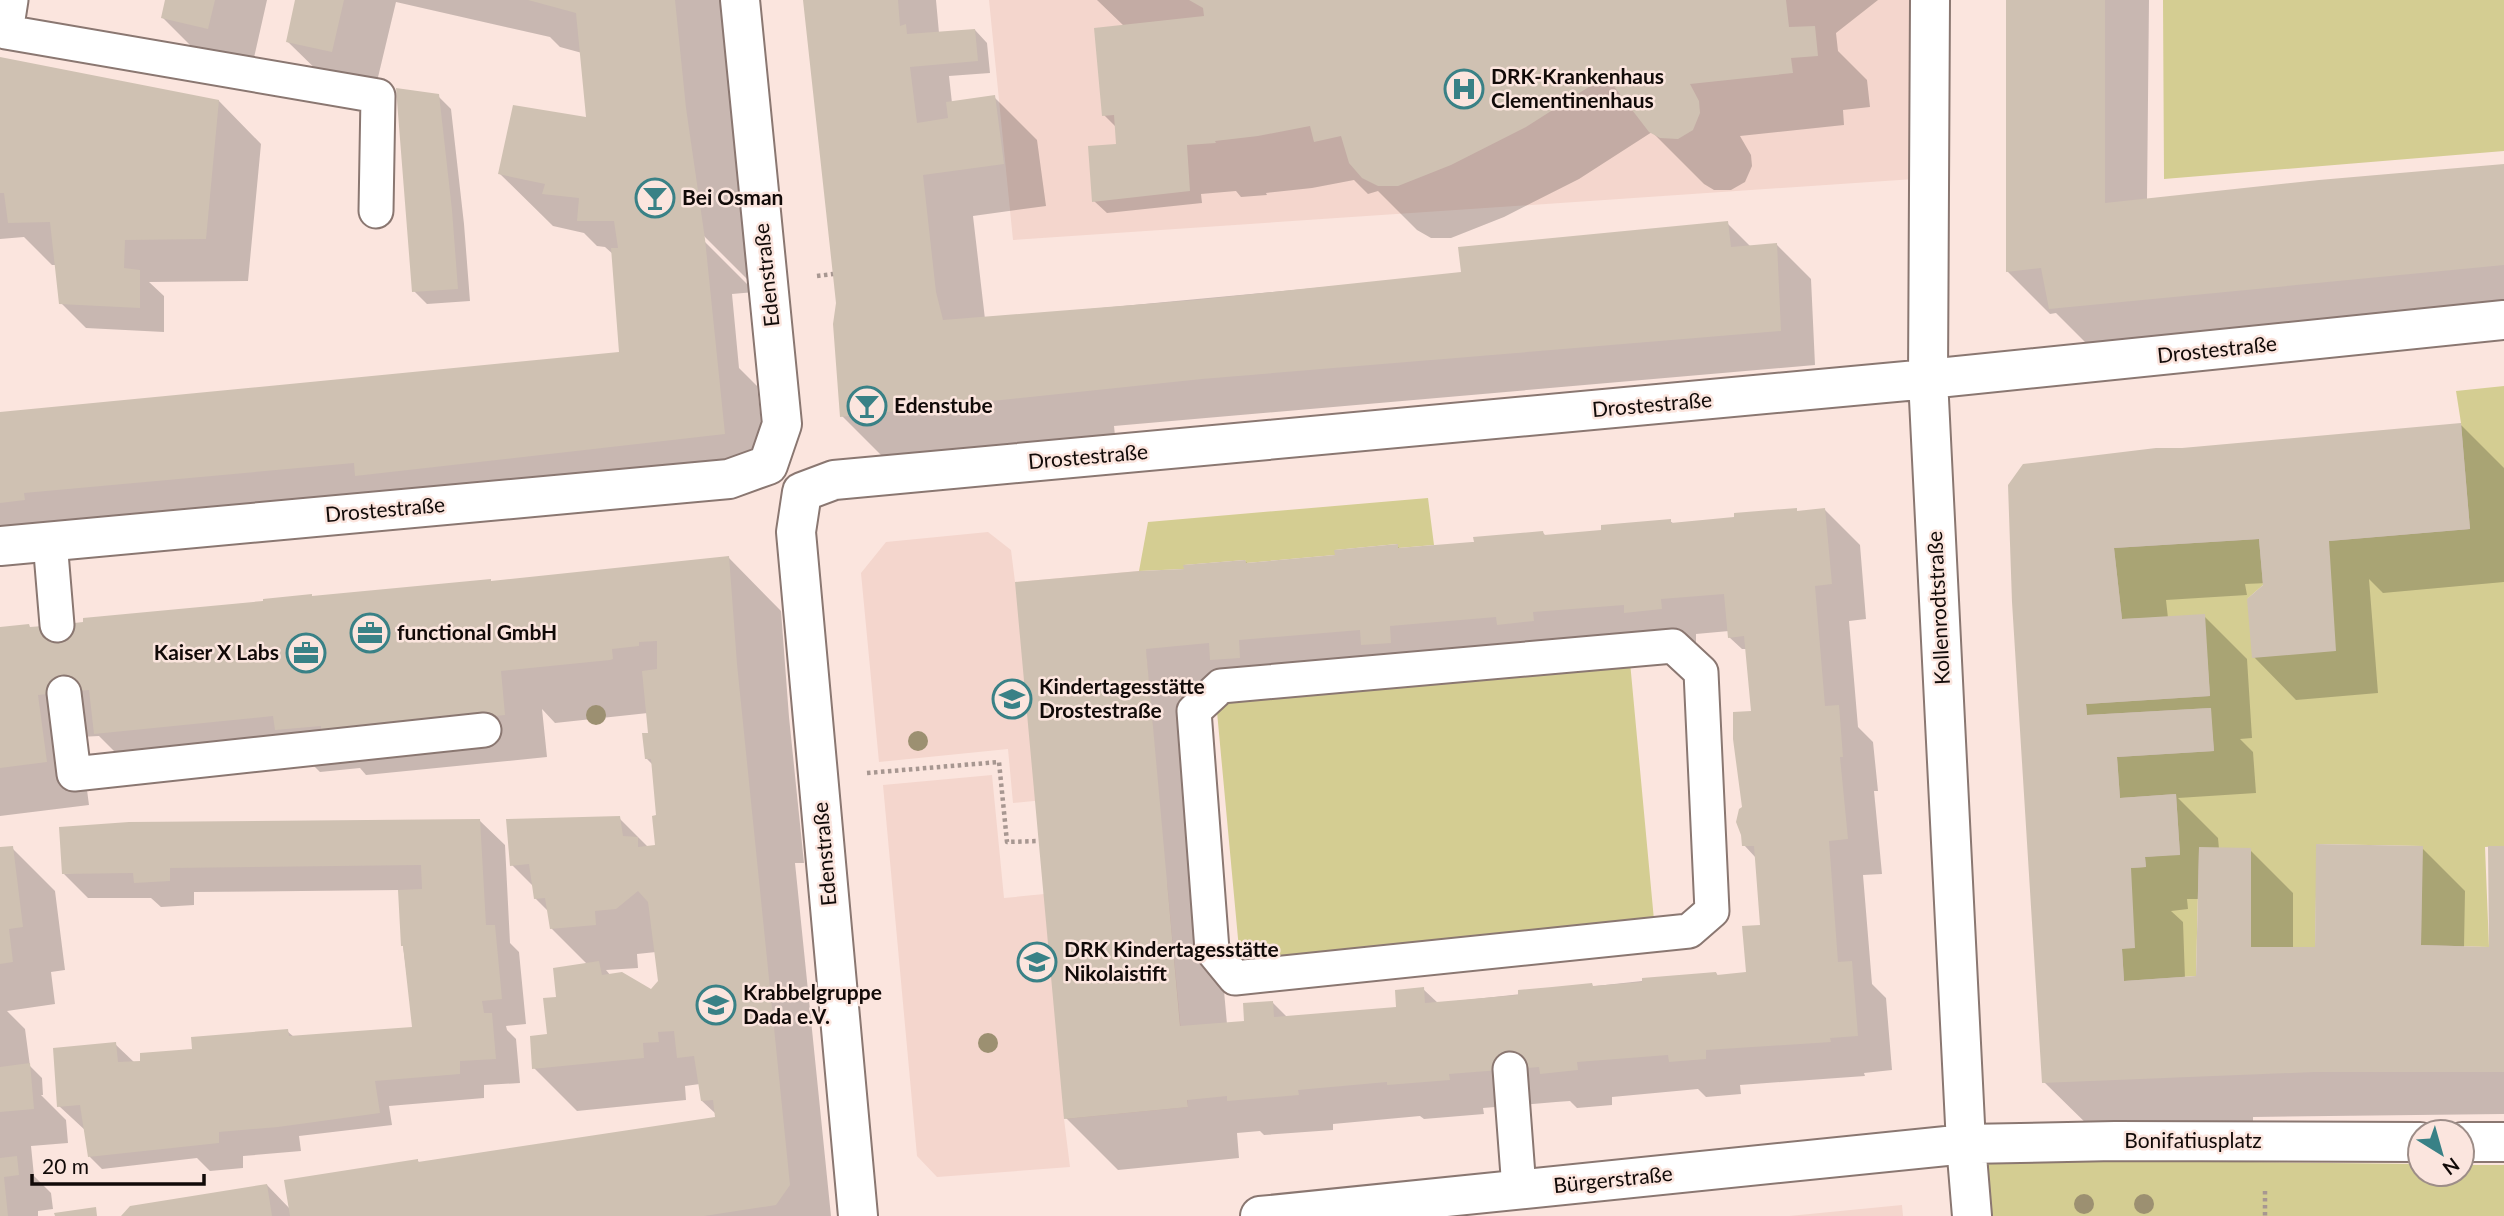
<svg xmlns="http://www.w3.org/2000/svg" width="2504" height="1216" font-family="Lato,sans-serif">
<rect width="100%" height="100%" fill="#fbe5de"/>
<path fill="#f4d6cd" d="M989,0H1930L1929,178L1013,240Z
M988,532L1011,550L1015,582L1139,571L1158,789L1013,803L1008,749L879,762L861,573L886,542Z
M992,775L1004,898L1167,882L1188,1107L1064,1119L1070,1167L937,1177L917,1156L883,785Z
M1902,1205L1903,1216H1789Z"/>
<path fill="#d4cd92" d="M2163,0H2504V151L2164,179Z
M2504,386V846L2485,847L2489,947L2421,945L2422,846L2317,844L2315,947H2251L2199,848L2196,976L2124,981L2122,949L2131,868L2146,867L2145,857L2180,854L2176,794L2120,798L2117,757L2214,751L2210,708L2087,715L2086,704L2210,696L2204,616L2122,619L2114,548L2259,539L2263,585L2247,599L2329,541L2470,529L2461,423L2456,391Z
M1428,498L1434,545L1398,548L1397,544L1335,550V555L1246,563L1245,560L1184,565V569L1139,571L1148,522Z
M1630,662L1654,920L1240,960L1216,701Z
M1987,1159L2420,1164V1174H2462V1165H2504V1216H1991Z"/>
<path fill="#0003" fill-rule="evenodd" d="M167,0H267L251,71L206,61L163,18Z
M297,0H722L756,288L703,235V240L755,292L732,294L739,368L757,386L767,477L0,550V414L620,354L614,255L605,247L597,246L584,233L553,226L500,174L588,119L582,53L560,47L550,37L396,2L374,94L331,84L288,42Z
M805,0H936L939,33L975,30L987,43L990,73L949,76L952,103L994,97L1037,140L1046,206L973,216L985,319L1463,274L1727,223L1751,247L1776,244L1811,279L1815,365L1114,426L1116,445L894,468L842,416L838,303Z
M1097,0H1878L1836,33L1838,51L1867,80L1870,107L1843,110L1844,125L1740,136L1751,155L1752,166L1745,182L1731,190H1714L1704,184L1652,132L1579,179L1504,217L1451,238H1431L1417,230L1378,191L1368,194L1354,180L1312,188L1266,193L1267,195L1241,197L1236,191L1201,194L1202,203L1107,213L1094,201L1120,146L1117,128L1104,115L1124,26Z
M2008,0H2149L2147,200L2504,167V310L2094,351L2056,313L2050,314L2007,271Z
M0,59L219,101L261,144L248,281L149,282L164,296V332L86,328L61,303L56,265H52L24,237L0,239Z
M438,96L451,109L464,224L470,301L427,304L414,291Z
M2460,424L2504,468V582L2383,593L2369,579L2378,693L2296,700L2254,657L2268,583L2245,584L2247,595L2166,600L2168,618L2204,616L2247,659L2252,738L2240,739L2253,752L2256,793L2178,798L2218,838L2219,849L2250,850L2293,893V949H2317L2422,848L2465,891L2464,948H2489L2504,847V1114L2253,1117V1127L2097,1134L2044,1082L2014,603L2182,450ZM2187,899H2200L2198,981L2185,979L2183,922L2171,911L2188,909Z
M1825,510L1860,545L1866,619L1849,621L1858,727L1873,742L1878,791H1874L1882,874L1863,875L1872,984L1886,998L1892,1070L1864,1073L1865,1076L1740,1085L1741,1094L1706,1097L1698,1089L1612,1097V1105L1577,1108L1570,1101L1556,1102L1483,1108L1484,1114L1424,1119L1420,1116L1333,1124V1130L1264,1135L1260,1131L1237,1133L1239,1158L1118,1170L1066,1118L1017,584L1185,571L1245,561L1248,564L1337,557L1397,546L1401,550L1475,543L1543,533L1547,537L1603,532L1670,521L1674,524ZM1729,631V637L1742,649H1747L1753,713L1743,808L1744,845L1756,858L1762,929L1747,974L1719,977L1716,973L1438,1003L1423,989L1398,1008L1288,1018L1272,1002L1246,1023L1227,1024L1196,682L1696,644V634Z
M729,558L781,611L789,717L804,863H795L831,1216H123L267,1185L291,1210L417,1160L420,1163L717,1119L716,1114L702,1101L700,1084L685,1086L686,1100L577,1111L534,1068L549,1036L558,999L587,964L551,928L549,912L535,898L534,887L512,865L619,818L649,848L657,846L661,818L654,766L647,759L650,735L648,713L555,723L542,709L547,757L366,775L360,768L320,772L307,759L139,776L99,736L80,737L89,805L0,816V630L31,629ZM656,952L660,981L651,991L611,976L606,970L638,968L637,954Z
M480,821L505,845L510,943L519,952L526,1024L506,1026L507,1030L516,1039L520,1083L484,1085V1098L389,1106L392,1125L299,1136L301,1151L243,1156V1168L210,1171L197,1158L102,1169L90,1157L86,1131L59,1106L115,1044L135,1063L287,1031L294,1037L414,1028L403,946L400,890L194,892V905L161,907L151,898H88L64,874Z
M12,848L55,891L65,970L51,972L55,1004L7,1011L25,1029L30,1066L42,1078L43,1095H41L66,1120L68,1143L31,1146L34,1176L51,1193L53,1209L38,1211V1216H0V849Z"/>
<path fill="#cfc1b2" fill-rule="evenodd" d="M165,0H215L208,29L161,18Z
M295,0H344L332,52L286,42Z
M528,0H675L686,108L705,239L725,434L355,476L354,463L24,493L25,500L0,503V412L619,352L611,248H618L614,221H577L579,198L542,194L545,184L498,174L513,105L586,117L576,13Z
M803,0H898L900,26L906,24L907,34L975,29L978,61L910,67L917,123L948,118L946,102L995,95L1004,164L923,175L936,292L943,320L1196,300L1461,272L1458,247L1728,221L1731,247L1777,243L1781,331L1202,379L840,417L833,324L836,303Z
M1189,0H1786L1789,27L1815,26L1818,56L1791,58L1793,73L1690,84L1699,101L1700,113L1693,130L1678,139L1660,138L1649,132L1606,76L1526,127L1451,165L1398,186H1378L1362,178L1349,163L1341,136L1314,142L1310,126L1258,136L1215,141L1216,143L1187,145L1190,191L1092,202L1088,146L1116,144L1114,115L1102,116L1094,28L1204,16L1203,8Z
M2006,0H2105V203L2319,180L2504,164V265L2049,309L2041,268L2006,272Z
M0,57L219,100L206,239L125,240L124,268L140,270V308L59,304L50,222L8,223L4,193H0Z
M396,88L439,94L452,210L458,289L412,292Z
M2461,423L2470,529L2329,541L2336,651L2252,658L2247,599L2263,585L2259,539L2114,548L2122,619L2205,614L2210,696L2086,704L2087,715L2211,708L2214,751L2117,757L2120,798L2176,794L2180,855L2145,857L2146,867L2131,868L2135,948L2122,949L2124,981L2196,976L2199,847L2251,848V947H2315L2316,844L2423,846L2421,945L2489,947L2488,846H2504V1072H2315L2042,1083L2012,602L2008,485L2023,464L2156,448H2182Z
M1797,508V511L1825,508L1832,584L1815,586L1825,706L1839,705L1843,757H1840L1848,839L1829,841L1838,962L1852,961L1858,1036L1830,1038L1831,1042L1706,1050V1059L1669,1062L1668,1055L1577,1062L1578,1070L1540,1074L1539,1067L1449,1074L1450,1080L1387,1085V1082L1298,1090L1299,1095L1227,1101V1096L1187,1100L1188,1107L1064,1119L1015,582L1139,571L1184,569L1183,565L1245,560L1246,563L1335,555L1334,550L1398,544V548L1472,542H1474L1473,537L1543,531L1544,535L1601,530V525L1671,519V523L1734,517V513ZM1724,594L1728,638L1744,636L1751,711L1733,712V739L1742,807L1739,809L1736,822L1741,835L1742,846H1754L1760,925L1742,926L1746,972L1717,975L1716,972L1642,978V982L1593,986L1592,983L1552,987L1518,990V995L1425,1003L1424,987L1395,990L1396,1007L1274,1017L1273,1001L1243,1003L1244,1021L1180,1026L1146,649L1209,643L1210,660L1240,658L1239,640L1360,630L1361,645L1391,643L1390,626L1496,617L1497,625L1534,621L1533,612L1624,605V613L1662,609L1661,599Z
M729,556L737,664L790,1185L776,1205L704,1216H290L284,1180L418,1159V1162L715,1117L713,1100L701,1101L694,1056L677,1058L674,1031L658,1032L659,1042L643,1043L644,1058L532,1069L530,1036L547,1034L543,998L556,997L553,968L599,961L602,975L622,972L651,989L658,981L648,902L638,891L616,909L595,911L596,925L550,929L545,898L534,899L529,864L510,866L506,819L620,816L623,836L638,837V847L655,845L652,816L656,815L651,759H645L642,733H648L642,671L657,669V641L639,642V646L612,649L613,659L610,660L501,671L505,715L321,733V726L275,730L273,716L94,734L89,690L38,695L47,762L0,768V627L29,624L30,627L57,625L83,622V618L263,601V599L312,594V596L491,579V581Z
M480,819L486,925H495L502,999L482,1001L484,1013H492L496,1059L460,1061V1074L375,1081L380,1113L278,1127L219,1132V1143L88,1157L80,1105L57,1107L53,1048L116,1042L118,1062L140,1061V1053L192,1049L191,1037L288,1029L289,1036L412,1027L403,946H401L398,890L422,889L421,865L170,868V881L134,883L133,873L62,874L59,827L129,822Z
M13,846L23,927L9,929L13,962L0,964V847Z
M30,1063L34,1109L0,1112V1067Z
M17,1156L19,1175L4,1177L8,1216H0V1158Z
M267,1184L272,1216H121L130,1206Z
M96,1207L97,1216H55L54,1213Z"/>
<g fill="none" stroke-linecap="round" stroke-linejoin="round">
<defs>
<path id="lane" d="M11,0L6,32L378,96L376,211
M50,541L57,625
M1673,646L1701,672L1712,911L1689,931L1235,978L1212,950L1194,711L1221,686Z
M64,693L74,774L484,730
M1510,1069L1519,1189"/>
<path id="street" d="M1930,0L1928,379L1966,1144L1972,1216
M0,546L729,479L768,465L782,424L740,0
M2462,1142H2504
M858,1216L796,532L802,492L834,480L1928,379L2504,320
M1260,1216L1966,1144L2115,1141L2420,1142"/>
</defs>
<use href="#lane" stroke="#8a7771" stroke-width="37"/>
<use href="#street" stroke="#8a7771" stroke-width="42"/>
<path stroke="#a79791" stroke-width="4.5" stroke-dasharray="3.5 3.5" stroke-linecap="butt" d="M817,276L833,274
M867,773L999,762L1007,842L1039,841
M2265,1191V1216"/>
<use href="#lane" stroke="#fff" stroke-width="33"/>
<use href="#street" stroke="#fff" stroke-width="38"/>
</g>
<g fill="#9c9071">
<circle cx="596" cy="715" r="10"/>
<circle cx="918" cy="741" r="10"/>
<circle cx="988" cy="1043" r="10"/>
<circle cx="2084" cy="1204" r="10"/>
<circle cx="2144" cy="1204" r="10"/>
</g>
<defs>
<symbol id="hospital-ring" viewBox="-11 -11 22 22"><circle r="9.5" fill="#fbe5de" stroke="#398186" stroke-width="1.5"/><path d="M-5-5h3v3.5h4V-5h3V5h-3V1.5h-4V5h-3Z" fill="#398186"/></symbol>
<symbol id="bar-ring" viewBox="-11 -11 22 22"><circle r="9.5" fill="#fbe5de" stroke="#398186" stroke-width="1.5"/><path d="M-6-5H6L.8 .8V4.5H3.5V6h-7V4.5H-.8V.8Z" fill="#398186"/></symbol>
<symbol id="office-ring" viewBox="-11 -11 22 22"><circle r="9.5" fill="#fbe5de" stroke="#398186" stroke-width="1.5"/><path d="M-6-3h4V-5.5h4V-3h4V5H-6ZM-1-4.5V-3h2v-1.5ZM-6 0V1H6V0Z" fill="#398186"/></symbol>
<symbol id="school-ring" viewBox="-11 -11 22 22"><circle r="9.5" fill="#fbe5de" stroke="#398186" stroke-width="1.5"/><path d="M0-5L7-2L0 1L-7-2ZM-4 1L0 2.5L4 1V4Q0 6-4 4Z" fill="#398186"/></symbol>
</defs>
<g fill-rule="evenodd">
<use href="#hospital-ring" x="1442" y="67" width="44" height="44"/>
<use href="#bar-ring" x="633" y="176" width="44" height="44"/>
<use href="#bar-ring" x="845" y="384" width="44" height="44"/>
<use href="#office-ring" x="348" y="611" width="44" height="44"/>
<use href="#office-ring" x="284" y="631" width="44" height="44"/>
<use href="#school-ring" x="990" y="677" width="44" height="44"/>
<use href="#school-ring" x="1015" y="940" width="44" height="44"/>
<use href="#school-ring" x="694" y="983" width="44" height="44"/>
</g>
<g text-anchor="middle" stroke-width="5" stroke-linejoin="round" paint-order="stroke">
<g font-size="21" font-weight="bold" fill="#110a08" stroke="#fbe5de" text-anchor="start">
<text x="1491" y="84">DRK-Krankenhaus<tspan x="1491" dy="24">Clementinenhaus</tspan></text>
<text x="682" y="205">Bei Osman</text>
<text x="894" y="413">Edenstube</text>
<text x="397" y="640">functional GmbH</text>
<text x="279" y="660" text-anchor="end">Kaiser X Labs</text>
<text x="1039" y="694">Kindertagesstätte<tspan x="1039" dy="24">Drostestraße</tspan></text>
<text x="1064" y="957">DRK Kindertagesstätte<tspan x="1064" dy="24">Nikolaistift</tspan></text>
<text x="743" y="1000">Krabbelgruppe<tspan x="743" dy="24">Dada e.V.</tspan></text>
</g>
<g font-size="21" fill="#110a08" stroke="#fbe5de">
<text transform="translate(767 275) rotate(-96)" y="7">Edenstraße</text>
<text transform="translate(2217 350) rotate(-6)" y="7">Drostestraße</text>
<text transform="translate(1652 405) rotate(-5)" y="7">Drostestraße</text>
<text transform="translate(1088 457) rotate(-5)" y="7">Drostestraße</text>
<text transform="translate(385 510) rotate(-5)" y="7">Drostestraße</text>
<text transform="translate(1939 608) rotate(-93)" y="7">Kollenrodtstraße</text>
<text transform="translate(825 854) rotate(-95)" y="7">Edenstraße</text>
<text x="2193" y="1148">Bonifatiusplatz</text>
<text transform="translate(1613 1180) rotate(-6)" y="7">Bürgerstraße</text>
</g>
</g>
<g transform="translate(2441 1153) rotate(143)"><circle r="33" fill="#fbe5de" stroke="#9d8d88" stroke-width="2"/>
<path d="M0-5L12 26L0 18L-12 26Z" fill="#398186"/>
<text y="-10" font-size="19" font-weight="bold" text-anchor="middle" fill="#110a08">N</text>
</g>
<path d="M32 1174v10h172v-10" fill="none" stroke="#110a08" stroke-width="3.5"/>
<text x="42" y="1174" font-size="21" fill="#110a08" stroke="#fbe5de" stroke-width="5" paint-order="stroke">20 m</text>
</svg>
